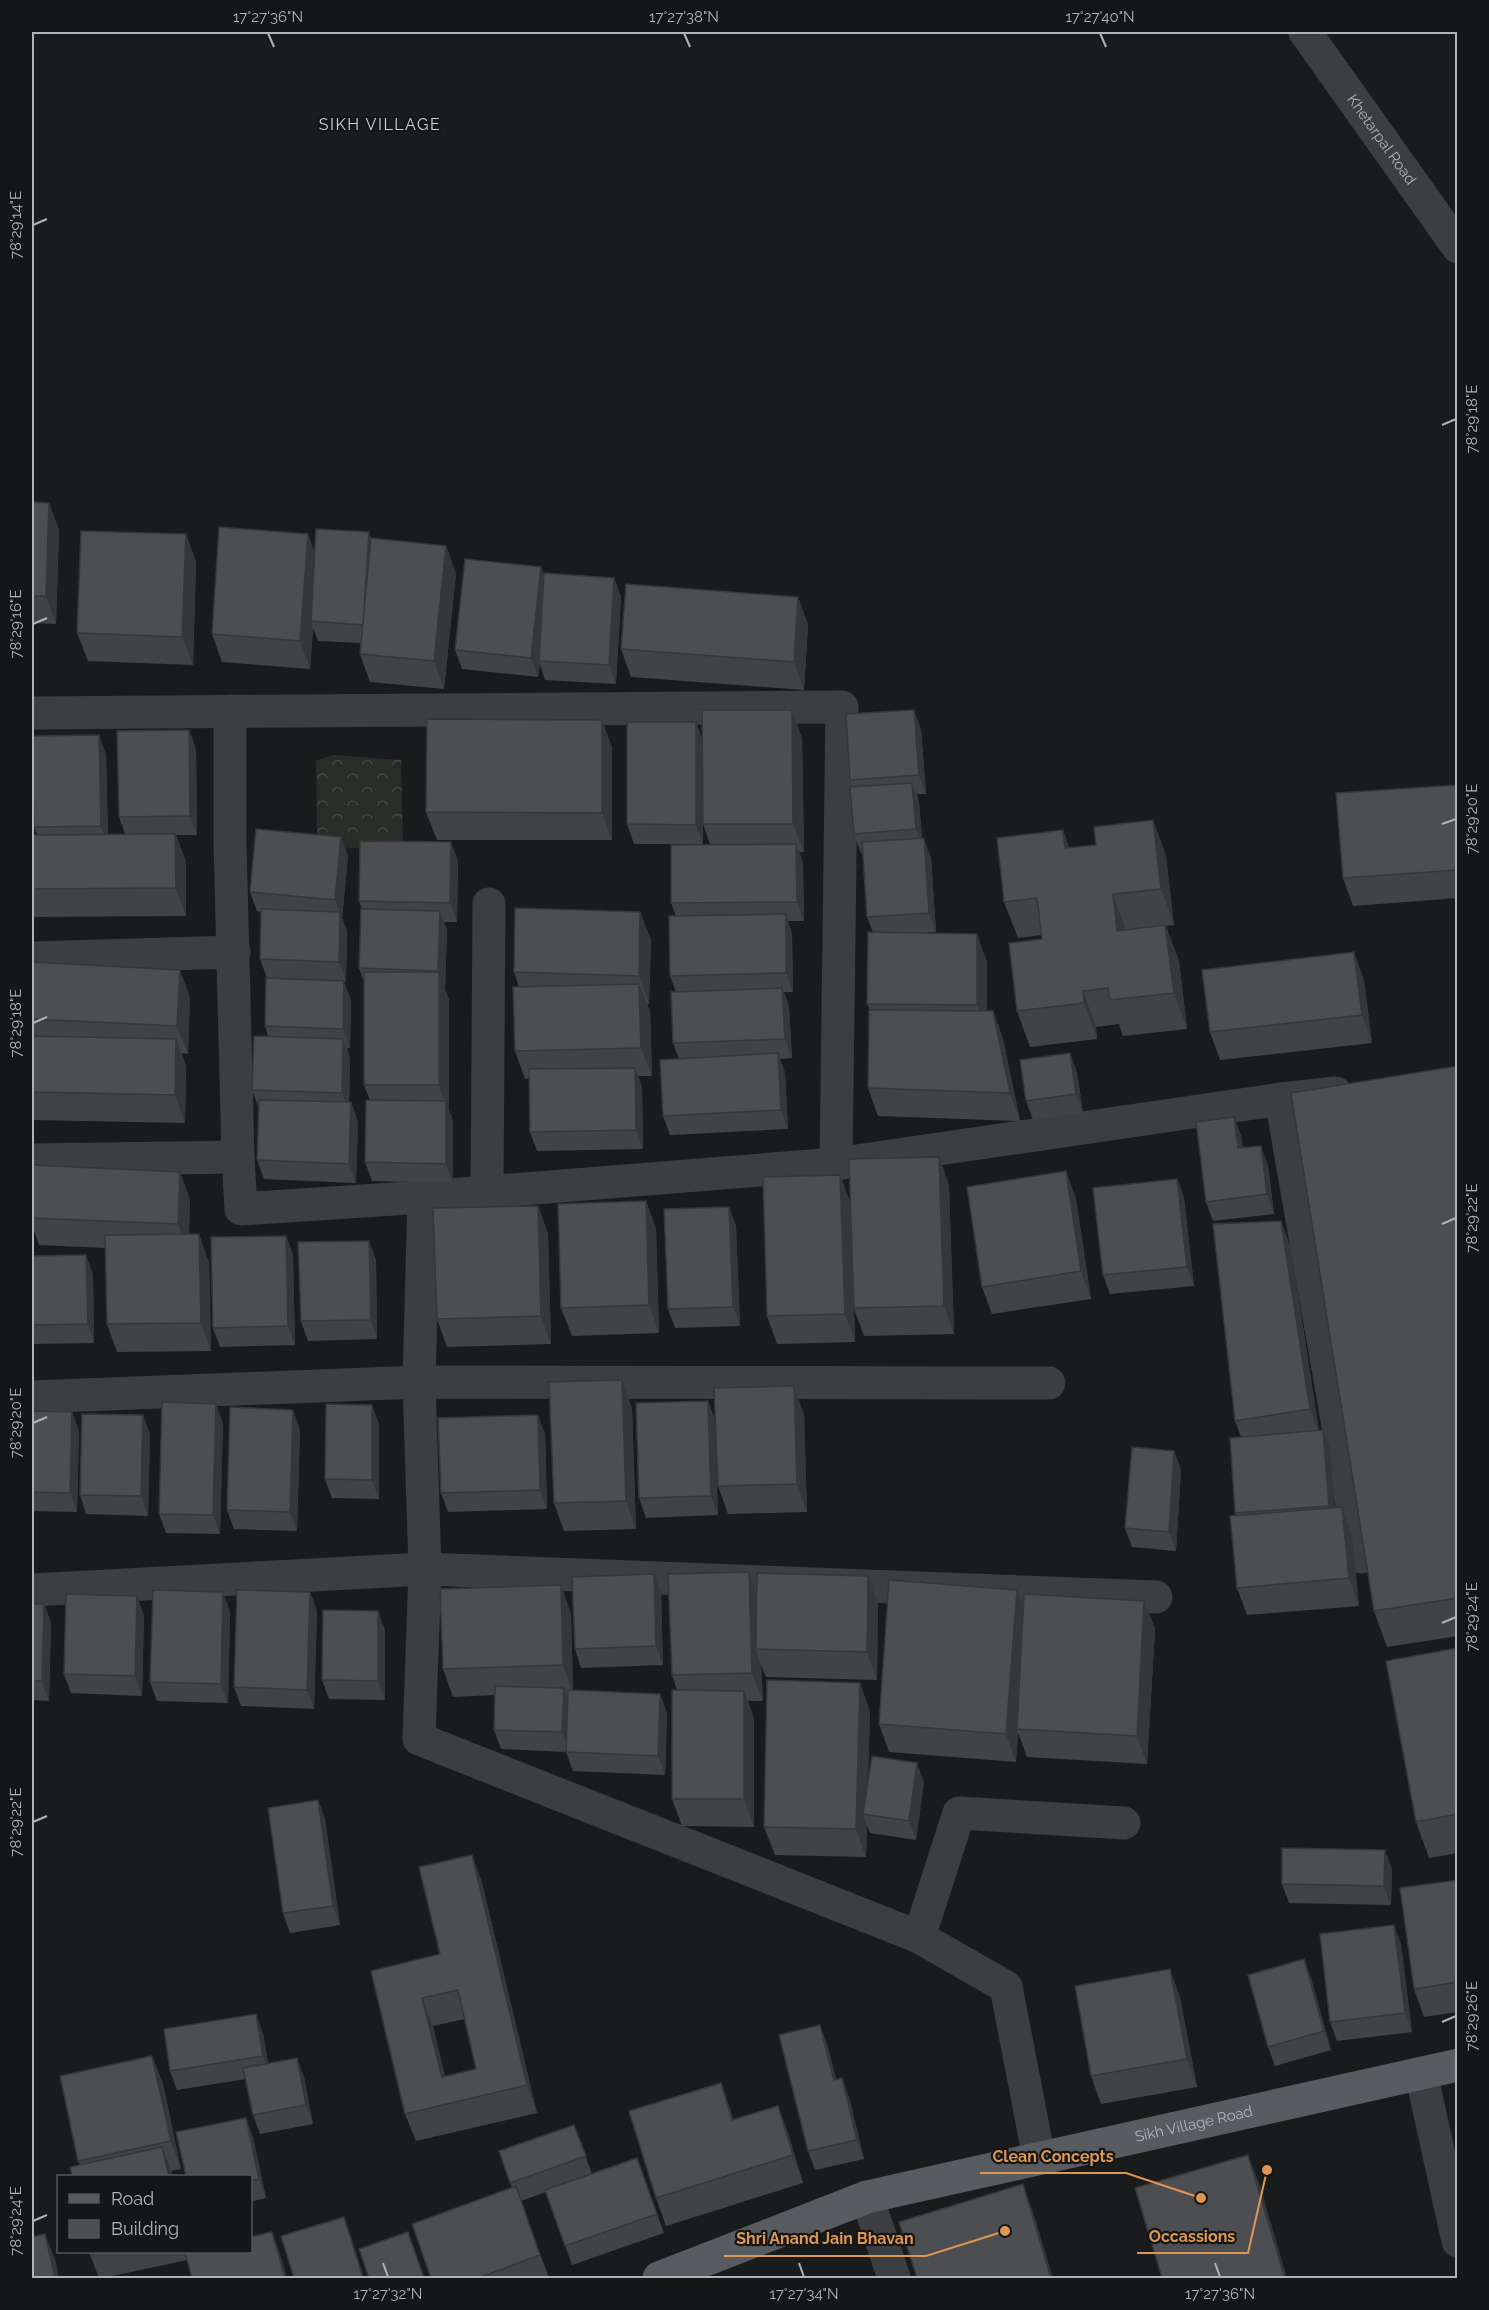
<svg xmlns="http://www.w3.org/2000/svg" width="1489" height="2310" font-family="Raleway,sans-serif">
<defs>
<pattern id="forest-crowns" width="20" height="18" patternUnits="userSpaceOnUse" patternTransform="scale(1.5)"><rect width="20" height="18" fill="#272e27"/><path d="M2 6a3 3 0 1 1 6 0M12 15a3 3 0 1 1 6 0" fill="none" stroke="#444a44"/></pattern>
</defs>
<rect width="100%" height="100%" fill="#1a1b1c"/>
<path fill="url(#forest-crowns)" d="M333,755L401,760L403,851L317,846L316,761Z"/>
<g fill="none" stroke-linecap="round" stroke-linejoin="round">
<g stroke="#3c3e41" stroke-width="33">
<path id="s1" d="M1305,32L1458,247"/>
<path d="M230,711V842L238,1157L241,1209L424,1197"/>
<path d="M32,713L842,707L836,1164"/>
<path d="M32,958L234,952"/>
<path d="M1281,1099L1361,1557"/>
<path d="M32,1160L238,1157"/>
<path d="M487,1192L489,904"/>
<path d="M32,1397L419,1382L1049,1383"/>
<path d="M32,1590L425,1569L1156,1597"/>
<path d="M919,1937L959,1813L1124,1823"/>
<path d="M1421,2073L1458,2241"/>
<path d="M1039,2158L1006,1987L919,1937L419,1739L425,1569L419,1382L424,1197L836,1164L1281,1099L1336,1093"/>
<path d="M867,2197L894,2278"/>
</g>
<path stroke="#585b5f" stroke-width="33" id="s2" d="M659,2278L867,2197L1458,2065"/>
</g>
<path fill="#424346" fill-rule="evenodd" d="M32,502L49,503L59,530L56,624L32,623Z
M369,532L371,539L446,546L456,574L444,689L370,682L360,654L361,643L318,641L313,628L310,669L222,662L212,634L314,552Z
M186,534L196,562L193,665L88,661L77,633Z
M541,567L544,576L614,578L621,597L616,684L545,680L540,664L538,677L462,669L455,650Z
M798,597L808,625L804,690L631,677L621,649Z
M602,720L612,748V840H437L426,812Z
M696,722L702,739L802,738L804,852H799L803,863L804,921H788L792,934L793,992H784L789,1007L792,1058L780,1059L785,1073L788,1129L670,1135L663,1116L679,1059L673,1043L676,992L670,976L676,916L671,903L710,844L703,824V844H634L627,824Z
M921,729L926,794H917L919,802L922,838L931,858L936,932L925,933L977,934L987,962V1011H993L1003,1039L1020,1121L878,1116L868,1088L870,1010L867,1004L873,932L867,917L863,853H861L854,834L853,787L850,780Z
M189,730L196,749L197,835H176L186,862V916L32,917V835H37L34,827L106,754L108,834H125L119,817Z
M1458,785V898L1353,906L1343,878Z
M1153,820L1166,856L1174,925L1166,926L1179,961L1187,1029L1123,1036L1119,1024L1096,1027L1097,1039L1030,1047L1017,1011L1042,939L1041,935L1018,938L1004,902L1063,830L1069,848L1096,845Z
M341,837L348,856L342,918L347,931L346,981L273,978L351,1000L350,1048H347L350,1058L349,1102H351L358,1122L356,1183L264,1179L257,1160L259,1109L252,1090L268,1036L265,1026L267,978L260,959L261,912L257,911L250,892Z
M458,861L457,922H444L447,930L445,990L449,1000V1110L453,1121V1183L372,1181L365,1162L370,1100L364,1085V982L359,968L362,909L359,901Z
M640,912L651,940L649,1004H647L650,1011L652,1076H638L642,1087L643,1149L537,1151L530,1132L529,1078L525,1079L515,1051L519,987L514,972Z
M32,962L190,997L188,1054L182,1053L186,1067L185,1123L32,1120Z
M1364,980L1372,1043L1220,1060L1210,1032Z
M1458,1066V1636L1387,1647L1374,1611Z
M1077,1072L1083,1113L1033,1120L1026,1101Z
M1234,1117L1241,1136L1243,1148L1268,1165L1274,1214L1213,1221L1206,1202Z
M939,1157L949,1185L954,1334L864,1336L854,1309L855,1342L777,1344L767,1316L840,1175L850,1202Z
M32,1165L180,1172L190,1200L189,1234L209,1262L211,1351L117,1352L107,1324L106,1248L39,1245L32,1225Z
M1066,1171L1076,1199L1091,1299L992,1314L982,1287Z
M1177,1179L1184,1198L1194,1286L1110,1294L1103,1275Z
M646,1201L656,1229L659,1333L572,1336L561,1308Z
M538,1206L548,1234L551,1344L447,1347L437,1319Z
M729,1207L736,1226L740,1326L675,1328L668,1309Z
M1281,1221L1291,1249L1319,1431L1330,1449L1334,1507H1342L1352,1535L1359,1606L1247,1615L1237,1588L1236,1516L1235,1513L1241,1437L1235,1421Z
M286,1236L293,1255L295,1345L220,1347L213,1328Z
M369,1241L376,1260L377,1339L308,1341L301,1321Z
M32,1256L93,1274L94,1343L32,1344Z
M708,1401L715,1420L718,1515L646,1518L639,1498Z
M632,1408L636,1529L564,1531L554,1503Z
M32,1411L72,1412L79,1431L77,1512L32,1511Z
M804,1414L807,1512L728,1514L718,1486Z
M223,1423L220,1534L166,1533L159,1514Z
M379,1424V1499L332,1498L325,1479Z
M300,1429L297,1531L234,1529L227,1510Z
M150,1434L148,1516L86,1514L80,1495Z
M545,1434L547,1509L448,1512L441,1493Z
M1174,1451L1181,1470L1176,1551L1132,1547L1125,1528Z
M654,1574L661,1593L663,1665L581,1668L575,1649Z
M868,1576L878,1604L877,1680L766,1677L761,1665L763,1701H748L754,1719V1827L682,1826L672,1799L677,1690L672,1675L756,1592Z
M310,1592L317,1611L314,1709L241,1706L234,1687Z
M1144,1601L1155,1629L1147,1764L1027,1757L1018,1733L1016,1762L889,1752L879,1724L1023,1608Z
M32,1604H44L51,1623L49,1701L32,1700Z
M230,1611L228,1703L157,1701L150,1682Z
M571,1613L573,1690L660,1694L667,1713L665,1775L573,1771L566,1752L501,1749L494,1730L495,1695L453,1697L443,1669Z
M144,1615L142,1696L71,1693L64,1674Z
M385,1630V1700L329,1699L322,1680Z
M1458,1648V1853L1429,1858L1416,1822Z
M870,1711L868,1782H924L916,1840L870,1833L867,1825L866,1857L775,1855L764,1827Z
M318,1800L325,1819L340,1925L290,1933L283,1913Z
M472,1855L482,1883L537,2113L416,2141L405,2114L371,1971L440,1954ZM465,2019L476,2069L445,2077L433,2026Z
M1392,1869L1391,1905L1289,1903L1282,1884Z
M1458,1880V2012L1424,2017L1414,1989Z
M1401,1944L1412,2032L1337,2041L1330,2022Z
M1304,1959L1311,1978L1331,2050L1275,2066L1268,2047Z
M1180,1997L1197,2087L1101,2104L1091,2076Z
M820,2025L827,2044L836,2079L849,2097L864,2159L815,2170L808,2151Z
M263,2033L268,2063L304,2077L313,2124L260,2134L253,2115L246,2079L177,2090L170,2071Z
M152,2056L163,2084L181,2169L171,2171L173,2176H72L80,2165L78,2161Z
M721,2083L733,2120L778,2106L788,2133L803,2183L666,2226L656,2198Z
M574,2125L592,2174L637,2158L664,2233L572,2265L546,2192L521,2201L549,2278H431L512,2188L499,2151Z
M253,2137L266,2198L250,2202V2176Z
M272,2232L287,2278H192L187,2260L103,2278H99L89,2252H250Z"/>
<path fill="#363739" d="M49,503L59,530L56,624L46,596Z
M369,532L376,551L364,625Z
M186,534L196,562L193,665L182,637Z
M308,534L318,561L311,621L313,628L310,669L300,641Z
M446,546L456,574L444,689L434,661Z
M541,567L548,586L539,661L540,664L538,677L531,658Z
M614,578L621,597L616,684L609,665Z
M798,597L808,625L804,690L794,662Z
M792,710L802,738L804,852L793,824Z
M914,710L921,729L926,794L919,775Z
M602,720L612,748V840L602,813Z
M696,722L703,742V844L696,825Z
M189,730L196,749L197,835L190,816Z
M99,735L106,754L108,845L101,826Z
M912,783L919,802L923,848L916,829Z
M1153,820L1166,856L1174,925L1161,889Z
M1063,830L1076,866L1065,848Z
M175,834L186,862V916L176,888Z
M341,837L348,856L342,918L347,931L346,981L339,962L340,913L335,900Z
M924,838L931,858L936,932L929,913Z
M451,842L458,861L457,922L450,903Z
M796,844L803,863L804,921L797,902Z
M1113,894L1126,930L1117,931Z
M440,911L447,930L445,990L438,971Z
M640,912L651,940L649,1004L639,976Z
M786,914L792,934L793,992L786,973Z
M1165,925L1179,961L1187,1029L1174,993Z
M977,934L987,962V1033L977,1005Z
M1354,952L1364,980L1372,1043L1362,1015Z
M180,970L190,997L188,1054L177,1026Z
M439,972L449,1000V1110L453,1121V1183L446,1164V1105L439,1085Z
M344,981L351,1000L350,1048L343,1029Z
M639,984L650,1011L652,1076L641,1048Z
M782,988L789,1007L792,1058L785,1039Z
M1083,991L1096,1027L1097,1039L1084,1003Z
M993,1011L1003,1039L1020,1121L1010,1093Z
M176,1039L186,1067L185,1123L175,1095Z
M343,1039L350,1058L349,1112L342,1093Z
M778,1053L785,1073L788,1129L781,1110Z
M1070,1053L1077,1072L1083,1113L1076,1094Z
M635,1068L642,1087L643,1149L636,1130Z
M351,1102L358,1122L356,1183L349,1164Z
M1234,1117L1241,1136L1245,1168L1238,1148Z
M1261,1146L1268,1165L1274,1214L1267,1194Z
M939,1157L949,1185L954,1334L944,1306Z
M1066,1171L1076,1199L1091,1299L1081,1271Z
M180,1172L190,1200L188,1252L178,1224Z
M840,1175L850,1202L855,1342L845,1314Z
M1177,1179L1184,1198L1194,1286L1187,1267Z
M646,1201L656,1229L659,1333L649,1305Z
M538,1206L548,1234L551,1344L541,1316Z
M729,1207L736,1226L740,1326L733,1307Z
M1281,1221L1291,1249L1320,1437L1310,1409Z
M199,1234L209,1262L211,1351L201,1323Z
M286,1236L293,1255L295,1345L288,1326Z
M369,1241L376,1260L377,1339L371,1320Z
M86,1255L93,1274L94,1343L88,1324Z
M622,1380L632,1408L636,1529L626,1501Z
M794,1386L804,1414L807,1512L797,1484Z
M708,1401L715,1420L718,1515L711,1496Z
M216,1404L223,1423L220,1534L213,1515Z
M372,1405L379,1424V1499L372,1480Z
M293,1410L300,1429L297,1531L290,1512Z
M72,1412L79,1431L77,1512L70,1493Z
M143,1415L150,1434L148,1516L141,1496Z
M538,1415L545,1434L547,1509L540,1490Z
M1323,1430L1330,1449L1336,1525L1329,1506Z
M1174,1451L1181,1470L1176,1551L1169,1532Z
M1342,1507L1352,1535L1359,1606L1349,1578Z
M749,1572L759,1600L756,1649L761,1665L763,1701L752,1673Z
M654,1574L661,1593L663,1665L656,1646Z
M868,1576L878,1604L877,1680L867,1652Z
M561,1585L571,1613L573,1693L563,1665Z
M1017,1590L1027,1618L1017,1729L1018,1733L1016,1762L1006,1734Z
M223,1592L230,1611L228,1703L221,1684Z
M310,1592L317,1611L314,1709L307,1690Z
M137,1596L144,1615L142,1696L135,1676Z
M1144,1601L1155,1629L1147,1764L1137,1736Z
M44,1604L51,1623L49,1701L42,1681Z
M378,1611L385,1630V1700L378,1681Z
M860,1683L870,1711L867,1814H863L867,1825L866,1857L856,1829Z
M564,1688L571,1708L569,1751L562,1732Z
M744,1691L754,1719V1827L744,1799Z
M660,1694L667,1713L665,1775L658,1756Z
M917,1763L924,1782L916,1840L909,1821Z
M318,1800L325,1819L340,1925L333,1906Z
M1385,1850L1392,1869L1391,1905L1384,1886Z
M472,1855L482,1883L537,2113L527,2085Z
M1394,1925L1401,1944L1412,2032L1405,2013Z
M1304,1959L1311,1978L1331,2050L1324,2031Z
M1170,1969L1180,1997L1197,2087L1187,2059Z
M422,1998L433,2026L452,2105L442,2077Z
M256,2014L263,2033L270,2075L263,2056Z
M820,2025L827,2044L841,2099L834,2080Z
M152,2056L163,2084L181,2169L171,2141Z
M297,2058L304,2077L313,2124L306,2105Z
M842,2078L849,2097L864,2159L857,2140Z
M721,2083L731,2111L742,2148L732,2120Z
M778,2106L788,2133L803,2183L793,2155Z
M246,2118L253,2137L266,2198L259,2179Z
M162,2147L173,2176H169Z
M1248,2155L1259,2183L1287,2278H1285Z
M1023,2184L1033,2212L1053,2278H1051Z
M344,2217L351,2236L364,2278H363Z
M32,2220L35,2243L32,2234Z
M272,2232L282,2260L287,2278H285Z
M45,2234L56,2262L59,2278H55Z"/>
<path fill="#4d4e51" stroke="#363739" stroke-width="1.5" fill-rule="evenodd" d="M32,502L49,503L46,596H32Z
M219,527L308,534L300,641L212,634Z
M316,529L369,532L363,625L311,621Z
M81,531L186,534L182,637L77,633Z
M371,538L446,546L434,661L360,654Z
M465,559L541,567L531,658L455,650Z
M544,573L614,578L609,665L539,661Z
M626,584L798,597L794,662L621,649Z
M702,710H792L793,824H703Z
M914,710L919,775L850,780L846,714Z
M427,719L602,720V813L426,812Z
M627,722H696V825L627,824Z
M189,730L190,816L119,817L117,731Z
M99,735L101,826L34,827L32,736Z
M912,783L916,829L854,834L850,787Z
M1458,785V870L1343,878L1336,793Z
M1153,820L1161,889L1113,894L1117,931L1165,925L1174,993L1110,1000L1108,988L1083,991L1084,1003L1017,1011L1009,943L1042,939L1037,898L1004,902L997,838L1063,830L1065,848L1096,845L1094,827Z
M256,829L341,837L335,900L250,892Z
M175,834L176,888L32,889V835Z
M924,838L929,913L867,917L862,842Z
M360,841L451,842L450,903L359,901Z
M796,844L797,902L671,903V845Z
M515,908L640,912L639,976L514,972Z
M261,909L340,912L339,962L260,959Z
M361,909L440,911L438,971L359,968Z
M786,914V973L670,976L669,916Z
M868,932L977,934V1005L867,1004Z
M1354,952L1362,1015L1210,1032L1202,970Z
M32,962L180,970L177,1026L32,1019Z
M364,972H439V1085H364Z
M266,978L344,981L343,1029L265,1026Z
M639,984L641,1048L515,1051L513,987Z
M782,988L785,1039L673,1043L671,992Z
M869,1010L993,1011L1010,1093L868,1088Z
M32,1036L176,1039L175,1095L32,1092Z
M254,1036L343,1039L342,1093L252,1090Z
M778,1053L781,1110L663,1116L660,1060Z
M1070,1053L1076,1094L1026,1101L1020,1060Z
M1458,1066V1598L1374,1611L1291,1093Z
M635,1068L636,1130L530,1132L529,1069Z
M259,1100L351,1102L349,1164L257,1160Z
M366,1100L446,1101V1164L365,1162Z
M1234,1117L1238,1148L1261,1146L1267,1194L1206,1202L1196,1122Z
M939,1157L944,1306L854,1308L849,1159Z
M32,1165L180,1172L178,1224L32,1218Z
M1066,1171L1081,1271L982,1287L967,1187Z
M840,1175L845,1314L767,1316L763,1177Z
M1177,1179L1187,1267L1103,1275L1093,1188Z
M646,1201L649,1305L561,1308L558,1204Z
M538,1206L541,1316L437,1319L433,1208Z
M729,1207L733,1307L668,1309L664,1209Z
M1281,1221L1310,1409L1235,1421L1213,1224Z
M199,1234L201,1323L107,1324L105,1235Z
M286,1236L288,1326L213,1328L211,1237Z
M369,1241L371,1320L301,1321L298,1242Z
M86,1255L88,1324L32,1325V1256Z
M622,1380L626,1501L554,1503L549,1382Z
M794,1386L797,1484L718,1486L714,1388Z
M708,1401L711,1496L639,1498L636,1403Z
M162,1402L216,1404L213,1515L159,1514Z
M326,1404L372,1405V1480L325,1479Z
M230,1407L293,1410L290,1512L227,1510Z
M32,1411L72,1412L70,1493L32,1492Z
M82,1414L143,1415L141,1496L80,1495Z
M538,1415L540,1490L441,1493L438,1418Z
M1323,1430L1329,1506L1235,1513L1230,1438Z
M1132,1447L1174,1451L1169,1532L1125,1528Z
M1342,1507L1349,1578L1237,1588L1230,1516Z
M749,1572L752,1673L672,1675L668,1574Z
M757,1573L868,1576L867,1652L756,1649Z
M654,1574L656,1646L575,1649L572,1577Z
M889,1580L1017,1590L1006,1734L879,1724Z
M561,1585L563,1665L443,1669L440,1589Z
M153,1590L223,1592L221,1684L150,1682Z
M237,1590L310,1592L307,1690L234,1687Z
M66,1594L137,1596L135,1676L64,1674Z
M1024,1594L1144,1601L1137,1736L1017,1729Z
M32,1604H44L42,1681H32Z
M323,1610L378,1611V1681L322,1680Z
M1458,1648V1814L1416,1822L1386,1661Z
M767,1680L860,1683L856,1829L764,1827Z
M495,1686L564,1688L562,1732L494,1730Z
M568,1690L660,1694L658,1756L566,1752Z
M672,1690L744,1691V1799H672Z
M872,1756L917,1763L909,1821L863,1814Z
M318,1800L333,1906L283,1913L268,1808Z
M1282,1848L1385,1850L1384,1886L1282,1884Z
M472,1855L527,2085L405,2114L371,1971L440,1954L419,1867ZM458,1990L476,2069L442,2077L422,1998Z
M1458,1880V1982L1414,1989L1400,1888Z
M1394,1925L1405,2013L1330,2022L1320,1934Z
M1304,1959L1324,2031L1268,2047L1248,1975Z
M1170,1969L1187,2059L1091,2076L1075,1986Z
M256,2014L263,2056L170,2071L164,2029Z
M820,2025L834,2080L842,2078L857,2140L808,2151L779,2035Z
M152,2056L171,2141L78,2161L60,2076Z
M297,2058L306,2105L253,2115L243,2068Z
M721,2083L732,2120L778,2106L793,2155L656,2198L629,2111Z
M246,2118L259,2179L250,2181V2176H186L176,2132Z
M574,2125L586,2156L510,2183L499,2151Z
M162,2147L169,2176H72L70,2167Z
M1248,2155L1285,2278H1162L1135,2188Z
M637,2158L657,2214L565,2246L545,2190Z
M1023,2184L1051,2278H917L899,2222Z
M516,2186L540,2255L478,2278H431L412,2224Z
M344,2217L363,2278H294L281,2236Z
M272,2232L285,2278H192L185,2252H250V2237Z
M408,2232L424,2278H369L359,2249Z
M45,2234L55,2278H32V2237Z"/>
<path fill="none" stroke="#afb4ba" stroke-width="2" d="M268,33L274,47M684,33L690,47M1100,33L1106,47M33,225L47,219M1442,425L1456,419M33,624L47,618M1442,824L1456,819M33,1023L47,1017M1442,1224L1456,1218M33,1423L47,1417M1442,1623L1456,1617M33,1822L47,1816M1442,2022L1456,2016M33,2221L47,2215M383,2263L388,2277M799,2263L804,2277M1215,2263L1220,2277"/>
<g text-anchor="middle" stroke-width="4.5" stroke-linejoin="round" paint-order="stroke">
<g font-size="15" fill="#afb4ba" stroke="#151617">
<text dy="5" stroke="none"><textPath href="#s1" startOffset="132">Khetarpal Road</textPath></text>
<text dy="5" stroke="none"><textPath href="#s2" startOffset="558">Sikh Village Road</textPath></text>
</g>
<g font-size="16" letter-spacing="1.5" fill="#cfd2d7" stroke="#151617">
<text x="380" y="130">SIKH VILLAGE</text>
</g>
</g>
<path fill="none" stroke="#dd9752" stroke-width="2" d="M1201 2198L1126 2173H980M1267 2170L1248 2253H1137M1005 2231L926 2256H724"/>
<g fill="#dd9752" stroke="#151617" stroke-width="2">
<circle cx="1201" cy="2198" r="6"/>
<circle cx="1267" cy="2170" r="6"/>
<circle cx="1005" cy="2231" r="6"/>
</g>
<g font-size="16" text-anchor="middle" font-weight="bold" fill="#dd9752" stroke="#151617" stroke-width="4.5" stroke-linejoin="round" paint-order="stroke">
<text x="1053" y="2162">Clean Concepts</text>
<text x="1192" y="2242">Occassions</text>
<text x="825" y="2244">Shri Anand Jain Bhavan</text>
</g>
<rect width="1489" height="2310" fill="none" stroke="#151617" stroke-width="66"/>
<rect x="57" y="2175" width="195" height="78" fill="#151617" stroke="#535558" stroke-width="1.5"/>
<rect x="69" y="2194" width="30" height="9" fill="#585b5f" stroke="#535558" stroke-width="1.5"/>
<text x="111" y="2205" font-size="18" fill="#afb4ba">Road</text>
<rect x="69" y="2220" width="30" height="18" fill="#4d4e51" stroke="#535558" stroke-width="1.5"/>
<text x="111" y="2235" font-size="18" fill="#afb4ba">Building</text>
<rect x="33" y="33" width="1423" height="2244" fill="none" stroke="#afb4ba" stroke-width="2"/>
<g font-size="15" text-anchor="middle" fill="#afb4ba">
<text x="268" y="22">17°27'36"N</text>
<text x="684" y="22">17°27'38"N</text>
<text x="1100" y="22">17°27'40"N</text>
<text transform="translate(16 225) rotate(-90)" y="5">78°29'14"E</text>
<text transform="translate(1472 419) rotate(-90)" y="5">78°29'18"E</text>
<text transform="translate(16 624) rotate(-90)" y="5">78°29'16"E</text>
<text transform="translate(1472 819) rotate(-90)" y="5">78°29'20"E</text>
<text transform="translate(16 1023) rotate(-90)" y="5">78°29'18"E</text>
<text transform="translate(1472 1218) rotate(-90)" y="5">78°29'22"E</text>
<text transform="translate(16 1423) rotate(-90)" y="5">78°29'20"E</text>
<text transform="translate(1472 1617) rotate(-90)" y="5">78°29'24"E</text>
<text transform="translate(16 1822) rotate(-90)" y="5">78°29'22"E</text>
<text transform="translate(1472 2016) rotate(-90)" y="5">78°29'26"E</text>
<text transform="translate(16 2221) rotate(-90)" y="5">78°29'24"E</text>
<text x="388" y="2299">17°27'32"N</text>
<text x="804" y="2299">17°27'34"N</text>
<text x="1220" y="2299">17°27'36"N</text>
</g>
</svg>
